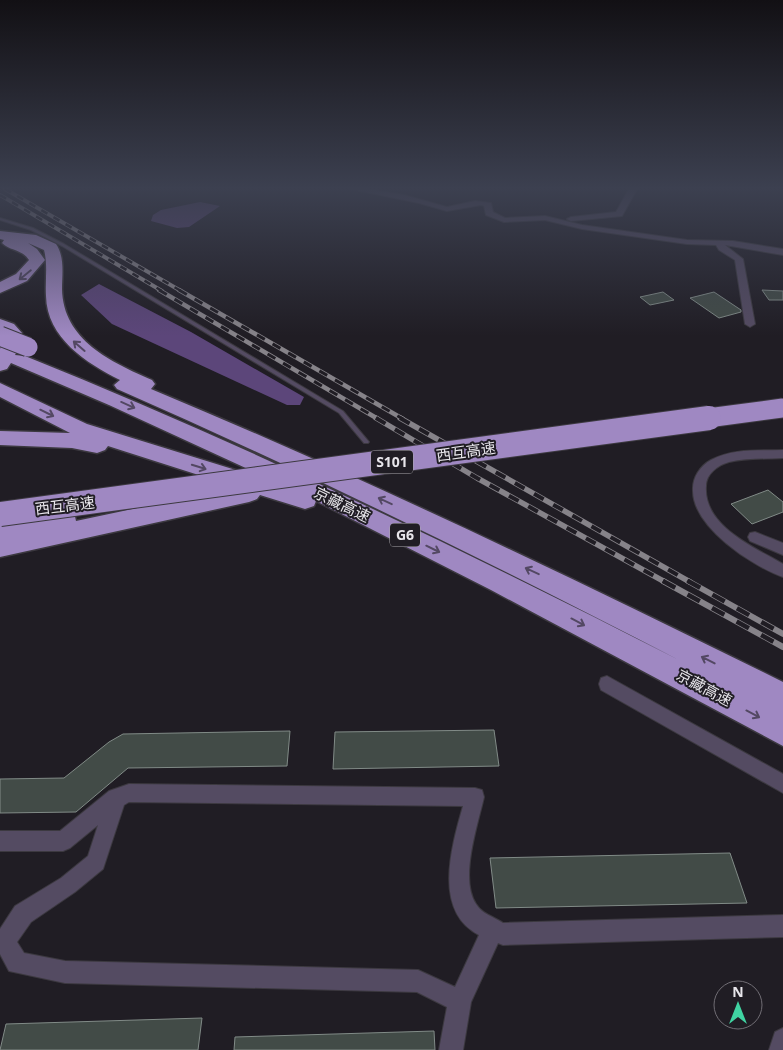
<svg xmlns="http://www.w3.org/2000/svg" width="783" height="1050" font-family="'Noto Sans','Noto Sans SC',sans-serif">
<rect width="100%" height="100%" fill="#201d24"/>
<path fill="#5c467a" d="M200,202L220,206L189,227L177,228L151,221L153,215L161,210Z
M99,284L191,332L304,397L300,405H287L112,324L81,295Z"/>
<path fill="#424b47" stroke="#818b87" d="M762,290L783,291V300H769Z
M663,292L674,300L650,305L640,297Z
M714,292L741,310V312L719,318L690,298Z
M768,490L783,502V512L752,524L731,504Z
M494,730L499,766L333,769L335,732Z
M290,731L287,766L128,768L76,812L0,813V779L64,778L109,742L123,734Z
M730,853L747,903L496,908L490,858Z
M202,1018L198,1050H0L6,1024Z
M434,1031L435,1050H234L235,1037Z"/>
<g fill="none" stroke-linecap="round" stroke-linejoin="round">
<defs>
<path id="lane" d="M0,218L33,228L64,244L343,411L369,442L368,443H364L339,413L62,246L31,230L0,220Z"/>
<path id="street" d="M351,189H368L404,195L447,207L475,201L491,203L493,212L505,218L545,216L582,225L687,240L733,241L783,249V255L725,245L743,259L755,324L750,327L745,324L735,260L719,250L716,245L687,244L582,229L545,220L504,222L486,215L484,206L481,205L447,211L419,203Z
M629,189H637L622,216L571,221L567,219L571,217L616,212Z
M783,450V458C765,459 746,458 729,462C718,465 706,474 706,486C703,526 754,547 783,564V577C752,566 693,527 693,491C692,478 700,466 711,460C733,448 760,451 783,450Z
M755,532L783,543V555L750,541L748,537L750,533Z
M607,676L783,774V793L601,690L599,684L601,678Z
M129,784L475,788L482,790L484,797C478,824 459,879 476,904C483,915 493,916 503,923L783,915V937L503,945L498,943L471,1002L463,1050H439L447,1007L417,992L65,983L9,971L0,954V929L15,906L61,878L88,856L98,825L70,848L63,851H0V831H60L109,791ZM129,802L463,806C452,845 432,911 479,935L455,987L418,970L65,961L24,953L17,942L31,922L75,892L103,869L124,805Z
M783,1028V1050H769L775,1032Z"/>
<path id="highway" d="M0,231L36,235L56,244C65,257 62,275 62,289C63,340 111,362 152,380L155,384L151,389C365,478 575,579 783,682V746L491,590L316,501L314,506L305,509L260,495L257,499L249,502L0,557V537L2,536L0,537V517L65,510L74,512L76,521L236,487L108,446L105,450L97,453L72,448L0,445V431L70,433L0,397V383L87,424L278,483L109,405L11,363L7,369L0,371V349L4,334L0,331V319L14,324L22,333L20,346L15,355L25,356C249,446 465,551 679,660C494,564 308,473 117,389L114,385L120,380C86,363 47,338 46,296C45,280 48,265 44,250L28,243L37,249L45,260L27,281L0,293V282L16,274L29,260C22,249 10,251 2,243L4,240L0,239Z"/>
</defs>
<use href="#lane" stroke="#3c3940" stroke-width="2"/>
<use href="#street" stroke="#3c3940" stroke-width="2"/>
<use href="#highway" stroke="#3c3940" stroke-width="3"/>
<use href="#lane" fill="#544b62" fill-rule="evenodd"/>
<use href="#street" fill="#544b62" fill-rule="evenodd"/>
<use href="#highway" fill="#9f88c2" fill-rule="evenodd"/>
<defs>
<path id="rail-far3" d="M5,189L181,291
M0,195L162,291"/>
<path id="rail-far2" d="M159,290L378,419
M179,290L403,419"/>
<path id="rail-far1" d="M376,418L477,478L665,582
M400,418L690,582"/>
<path id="rail" d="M663,581L783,647
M688,581L783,634"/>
</defs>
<use href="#rail-far3" stroke="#868389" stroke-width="4"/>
<use href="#rail-far2" stroke="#868389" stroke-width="4.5"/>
<use href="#rail-far1" stroke="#868389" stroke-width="5.5"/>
<use href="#rail" stroke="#868389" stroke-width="6"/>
<use href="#rail-far3" stroke="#201d24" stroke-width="2.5" stroke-dasharray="7" stroke-linecap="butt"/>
<use href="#rail-far2" stroke="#201d24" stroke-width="3" stroke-dasharray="9" stroke-linecap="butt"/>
<use href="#rail-far1" stroke="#201d24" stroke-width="4" stroke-dasharray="11" stroke-linecap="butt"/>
<use href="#rail" stroke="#201d24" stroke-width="4.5" stroke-dasharray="14" stroke-linecap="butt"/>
<defs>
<path id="highway-bridge-far1" d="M0,336L28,347
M700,419L783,408"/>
<path id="highway-bridge" d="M0,514L709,418"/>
</defs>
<use href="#highway-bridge-far1" stroke="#3c3940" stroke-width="21" stroke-linecap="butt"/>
<use href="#highway-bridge" stroke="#3c3940" stroke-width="26" stroke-linecap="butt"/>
<use href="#highway-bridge-far1" stroke="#9f88c2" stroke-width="19"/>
<use href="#highway-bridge" stroke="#9f88c2" stroke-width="24"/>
</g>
<defs><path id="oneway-shaft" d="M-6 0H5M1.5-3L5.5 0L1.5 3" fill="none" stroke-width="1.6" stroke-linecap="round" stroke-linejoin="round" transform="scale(1.25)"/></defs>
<g stroke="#534863">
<use href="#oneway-shaft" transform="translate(25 275) rotate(141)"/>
<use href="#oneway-shaft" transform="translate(79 346) rotate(-139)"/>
<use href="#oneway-shaft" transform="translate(128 405) rotate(24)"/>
<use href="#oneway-shaft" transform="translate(47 413) rotate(26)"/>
<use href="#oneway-shaft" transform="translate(199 467) rotate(17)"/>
<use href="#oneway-shaft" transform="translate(385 501) rotate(-155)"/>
<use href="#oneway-shaft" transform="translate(433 549) rotate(26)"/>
<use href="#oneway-shaft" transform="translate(532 571) rotate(-155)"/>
<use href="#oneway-shaft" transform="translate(578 622) rotate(28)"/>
<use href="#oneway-shaft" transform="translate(708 660) rotate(-153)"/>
<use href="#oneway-shaft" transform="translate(753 714) rotate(28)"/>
</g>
<linearGradient id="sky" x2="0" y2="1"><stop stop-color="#121014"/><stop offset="0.56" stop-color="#3c4050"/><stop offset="1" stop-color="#3c4050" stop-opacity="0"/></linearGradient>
<rect width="783" height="336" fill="url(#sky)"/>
<g text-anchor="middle" stroke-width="4" stroke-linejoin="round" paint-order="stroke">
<g fill="#201d24" stroke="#acaaaf" stroke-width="1">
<rect x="371" y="450.5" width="42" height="23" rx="4"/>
<rect x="390" y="523.5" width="30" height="23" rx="4"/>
</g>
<g font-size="14" font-weight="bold" fill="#e8e6eb">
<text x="392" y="467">S101</text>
<text x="405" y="540">G6</text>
</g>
<g font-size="15" fill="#e8e6eb" stroke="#201d24">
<text transform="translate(466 452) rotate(-8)" y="5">西互高速</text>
<text transform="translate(342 505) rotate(26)" y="5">京藏高速</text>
<text transform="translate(65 506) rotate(-7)" y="5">西互高速</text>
<text transform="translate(704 688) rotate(28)" y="5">京藏高速</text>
</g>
</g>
<g transform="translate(738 1005)"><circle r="24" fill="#201d24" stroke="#706d74"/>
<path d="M0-4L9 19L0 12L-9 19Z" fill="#40d4a2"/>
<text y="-8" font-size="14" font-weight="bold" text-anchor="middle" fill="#e8e6eb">N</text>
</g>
</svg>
